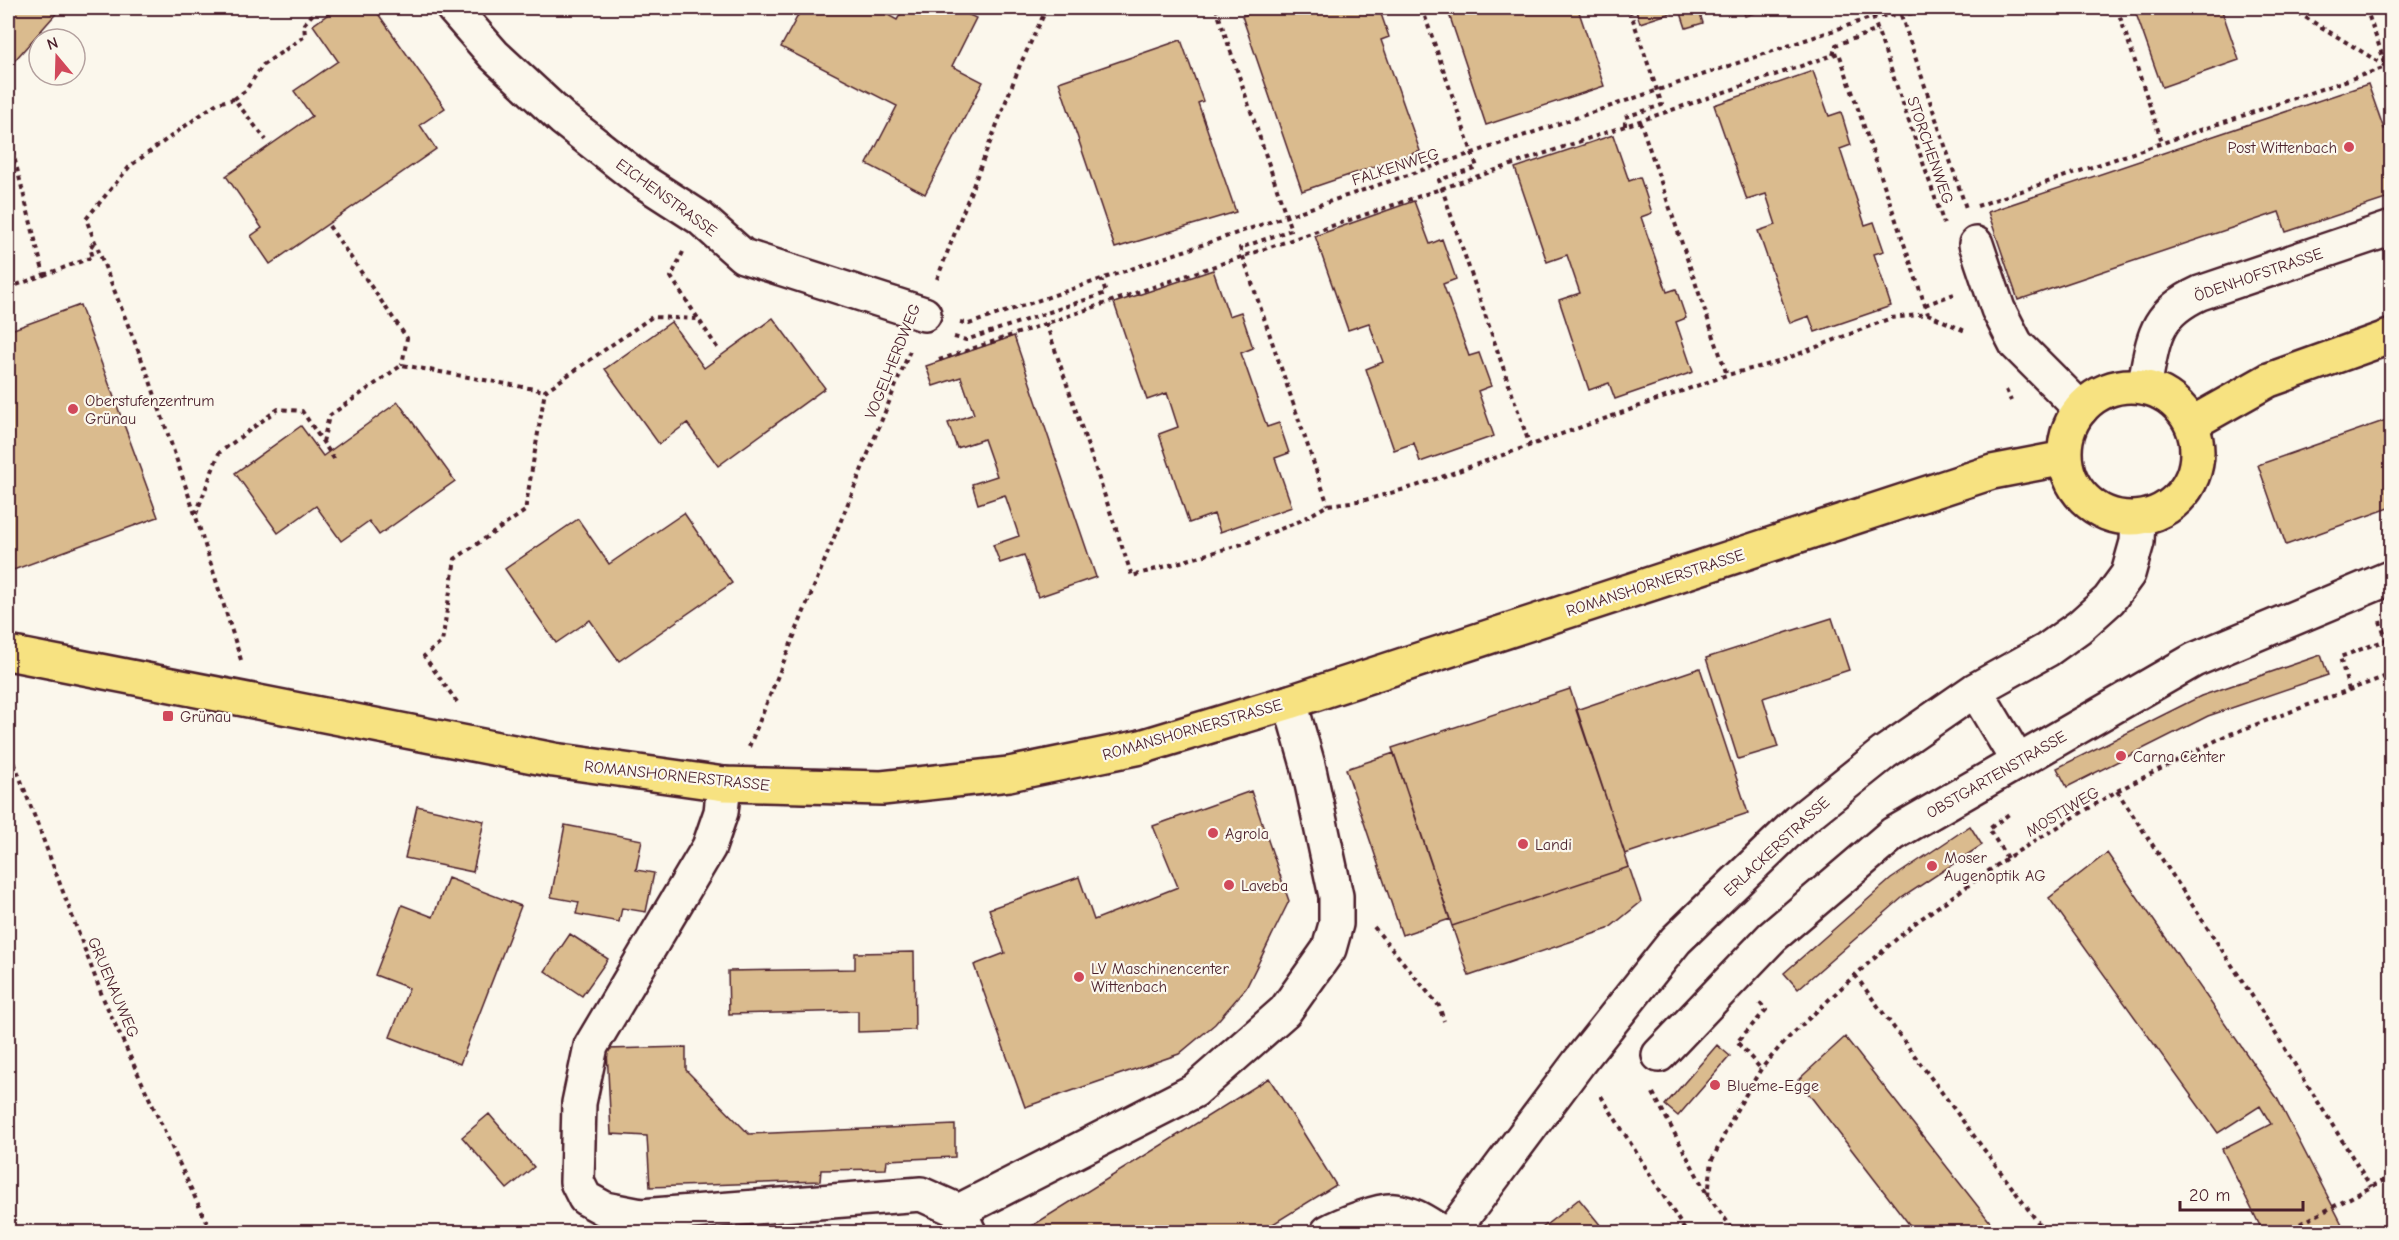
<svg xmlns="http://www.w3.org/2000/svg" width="2399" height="1240" font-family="'Comic Neue',sans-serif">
<rect width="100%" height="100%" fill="#fbf7ec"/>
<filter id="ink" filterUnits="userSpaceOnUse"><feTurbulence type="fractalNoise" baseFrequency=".0167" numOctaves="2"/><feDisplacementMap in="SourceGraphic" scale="12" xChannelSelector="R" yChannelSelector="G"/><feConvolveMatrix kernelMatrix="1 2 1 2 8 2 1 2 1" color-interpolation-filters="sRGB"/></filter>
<g filter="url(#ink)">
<path fill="#dabb8e" stroke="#4a1f2b" stroke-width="1.5" d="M8,8H61L8,68Z
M337,8H374L445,108L420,125L436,149L270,264L251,236L262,228L226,176L312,116L294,91L338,61L313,25Z
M802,8H875L897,20L904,8H954L976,18L952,66L983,82L925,194L867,164L897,106L781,47Z
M1267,8H1379L1389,37L1381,40L1420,151L1302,191L1242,16Z
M1447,8H1584L1585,10L1579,12L1604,86L1486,125Z
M1635,8H1698L1703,23L1686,28L1680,10L1640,23Z
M1742,8H1770L1745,16Z
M2134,8H2221L2239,60L2162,87Z
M1181,40L1203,101L1198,103L1236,212L1115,248L1059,82Z
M1813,71L1829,116L1841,112L1851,145L1840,149L1865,225L1874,222L1884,251L1874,254L1891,306L1815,332L1809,316L1790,323L1758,231L1776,225L1766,194L1747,200L1714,105Z
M2368,84L2384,129L2392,127V197L2286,232L2279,212L2018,300L1988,212Z
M1613,135L1629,181L1640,177L1652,213L1641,217L1667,292L1676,289L1686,318L1676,322L1693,372L1615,399L1609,383L1589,390L1559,300L1580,293L1567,255L1547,262L1515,168Z
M1414,201L1430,244L1442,239L1456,279L1443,284L1469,356L1479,353L1491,386L1478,391L1494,436L1420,462L1414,443L1394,450L1366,369L1383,362L1369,323L1348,330L1315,236Z
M1213,270L1229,316L1241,312L1253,348L1241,353L1267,427L1279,423L1289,453L1275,458L1292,507L1220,532L1214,514L1189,523L1159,434L1178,427L1167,393L1147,400L1114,303Z
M80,305L158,517L8,572V331Z
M773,318L825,388L718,466L687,423L659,444L605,369L671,322L704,368Z
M1014,336L1096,577L1038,597L1024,555L1000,563L993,545L1019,536L1005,495L978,504L972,484L997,476L984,439L957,448L948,423L974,414L961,377L933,386L926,366Z
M398,402L455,481L379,535L369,521L341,541L316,506L278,533L235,473L301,426L323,456Z
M2392,418V507L2286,545L2258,465Z
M684,513L732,583L619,661L590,620L556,643L505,569L578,519L609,564Z
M1832,618L1849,670L1763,698L1778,747L1738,759L1706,658Z
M2321,655L2328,675L2208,716L2067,787L2057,768L2201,696Z
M1700,668L1748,813L1625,854L1576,710Z
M1570,689L1629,867L1452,926L1392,748Z
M1394,753L1450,919L1402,935L1346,769Z
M1251,791L1289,901L1246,988L1215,1024L1179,1054L1025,1107L974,965L1005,953L989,909L1079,877L1094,920L1178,887L1153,826Z
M417,806L484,821L473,872L405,858Z
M565,825L642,840L636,870L654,873L646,912L622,908L619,922L576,914L579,902L551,897Z
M1970,826L1982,845L1903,897L1798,989L1784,973L1891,879Z
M2107,853L2277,1098L2346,1232H2263L2222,1149L2271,1124L2260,1106L2218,1133L2049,898Z
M1629,867L1641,902L1608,929L1469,976L1452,926Z
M448,878L521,906L460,1064L390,1037L409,988L375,975L402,905L433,917Z
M570,934L608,959L582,996L545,971Z
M914,952L915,1030L858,1032V1011L729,1014L728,971L855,969V953Z
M1845,1037L1998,1232H1915L1798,1080Z
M1717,1045L1730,1056L1678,1116L1665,1105Z
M686,1047V1070L749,1134L955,1125V1157L887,1160L886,1169L821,1170L820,1181L650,1187L647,1136L611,1134L607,1049Z
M1269,1078L1336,1185L1260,1232H1022Z
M489,1114L534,1167L507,1189L462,1137Z
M1579,1199L1606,1232H1537Z"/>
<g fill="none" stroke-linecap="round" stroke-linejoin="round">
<defs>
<path id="minor" d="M453,8L494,55L563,119L638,178L700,218L743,256L924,314
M1976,244L1998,309L2016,344L2081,409
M2144,387C2154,340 2152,315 2200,293L2392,228
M1975,690L2017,760
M724,784L721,812L709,847L591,1046L579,1103L577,1182L585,1198L605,1209L641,1216L921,1194L959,1211L969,1232
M1659,1055L1772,937L1893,834L2194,660L2392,577
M959,1211L1194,1091L1285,1011L1329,949L1336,924V896L1308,765L1290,702
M1328,1232C1341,1225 1380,1209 1395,1211C1413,1213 1426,1223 1441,1232
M1452,1232L1579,1062L1676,940L1799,821L1884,753L1975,690L2047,650L2079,627L2109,600L2128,574L2137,542L2138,518"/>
<path id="major" d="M2065 452a66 66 0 1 1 132 0a66 66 0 1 1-132 0Z
M2191,424L2269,380L2392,336
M8,653L554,760L724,784L882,788L1009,774L1141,747L1290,702L1992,472L2065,458"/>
</defs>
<use href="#minor" stroke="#4a1f2b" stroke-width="38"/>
<use href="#major" stroke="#4a1f2b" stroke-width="38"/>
<path stroke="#4a1f2b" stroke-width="4" stroke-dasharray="4.5 4.5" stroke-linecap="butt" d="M1216,8L1291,230L1240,248L1328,505
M1422,8L1477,167L1439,180L1530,446
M2117,8L2162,142
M2290,8L2392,70
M2366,8L2392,83
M1901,15L1966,208
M1873,17L1944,224
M1833,55L1836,45L1878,30
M234,99L245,91L263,65L305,36L304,24L318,8
M1640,121L1727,375
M1625,126V117L1662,105L1629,8
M8,133L44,275L8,288
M1977,206L2386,67L2392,58
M329,226L407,338L402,365
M683,252L671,277L718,349
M44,275L93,257L90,248L94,242
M937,279L1020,65L1047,8
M1925,305L1954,294
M960,322L969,324L1873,17L1971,8
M1046,323L1132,576L1246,543L1300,521L1328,505L1365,500L1416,486L1727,375L1778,362L1891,318L1928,314L1967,332
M954,337L966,340L1106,293L1101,279
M939,360L1839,53L1928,314
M2006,390L2011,401
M323,442L329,416L402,365L545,391
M196,514L219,453L278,409L302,411L335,460
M241,660L198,523L149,378L86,219L130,166L217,103L234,99L266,140
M2349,690L2340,657L2386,640L2380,621
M457,702L424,656L442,642L455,559L525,511L545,391L652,317L698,319
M8,746L103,998L211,1232
M749,747L911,348
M2117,791L2249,991L2371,1187
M2007,858L1989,829L2009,814
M1374,927L1439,1006L1444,1021
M1855,975L2045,1232
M1760,1003L1766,1010L1737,1042L1761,1069
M1653,1093L1708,1196L1735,1232
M1601,1096L1686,1232
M1708,1196L1712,1160L1736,1111L1761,1069L1784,1042L1855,975L1915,923L2007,858L2117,791L2225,736L2392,674
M2285,1232L2392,1176"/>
<use href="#minor" stroke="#fbf7ec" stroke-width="33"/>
<use href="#major" stroke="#f7e281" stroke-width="33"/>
</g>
</g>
<g fill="#d1495b" stroke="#fbf7ec" stroke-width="2">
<circle cx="2349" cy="147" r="6"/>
<circle cx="73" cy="409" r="6"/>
<rect x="162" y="710" width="12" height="12" rx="3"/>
<circle cx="2121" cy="756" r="6"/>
<circle cx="1213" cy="833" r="6"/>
<circle cx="1523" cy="844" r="6"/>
<circle cx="1932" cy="866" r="6"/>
<circle cx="1229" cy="885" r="6"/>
<circle cx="1079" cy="977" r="6"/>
<circle cx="1715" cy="1085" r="6"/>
</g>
<g text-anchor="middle" stroke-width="4.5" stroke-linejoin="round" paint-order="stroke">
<g font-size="16" fill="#4a1f2b" stroke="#fbf7ec" text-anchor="start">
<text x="2337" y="153" text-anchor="end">Post Wittenbach</text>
<text x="85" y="406">Oberstufenzentrum<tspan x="85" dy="18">Grünau</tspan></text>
<text x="180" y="722">Grünau</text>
<text x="2133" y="762">Carna Center</text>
<text x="1225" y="839">Agrola</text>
<text x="1535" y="850">Landi</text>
<text x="1944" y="863">Moser<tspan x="1944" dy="18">Augenoptik AG</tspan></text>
<text x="1241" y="891">Laveba</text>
<text x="1091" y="974">LV Maschinencenter<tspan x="1091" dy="18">Wittenbach</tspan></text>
<text x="1727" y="1091">Blueme-Egge</text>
</g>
<g font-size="16" fill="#4a1f2b" stroke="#fbf7ec">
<text transform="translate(1931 150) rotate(71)" y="6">STORCHENWEG</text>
<text transform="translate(1395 166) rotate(-18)" y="6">FALKENWEG</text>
<text transform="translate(667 197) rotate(36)" y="6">EICHENSTRASSE</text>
<text transform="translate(2258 274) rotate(-19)" y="6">ÖDENHOFSTRASSE</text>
<text transform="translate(892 361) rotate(-68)" y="6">VOGELHERDWEG</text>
<text transform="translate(1655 582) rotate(-18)" y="6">ROMANSHORNERSTRASSE</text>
<text transform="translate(1192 729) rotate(-16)" y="6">ROMANSHORNERSTRASSE</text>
<text transform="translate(1996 774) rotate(-30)" y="6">OBSTGARTENSTRASSE</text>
<text transform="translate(677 775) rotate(6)" y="6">ROMANSHORNERSTRASSE</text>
<text transform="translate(2062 811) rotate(-31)" y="6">MOSTIWEG</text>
<text transform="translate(1776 846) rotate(-43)" y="6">ERLACKERSTRASSE</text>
<text transform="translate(114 987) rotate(67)" y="6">GRUENAUWEG</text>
</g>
</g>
<rect width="2399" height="1240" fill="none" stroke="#fbf7ec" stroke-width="30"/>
<rect x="15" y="15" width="2369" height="1210" fill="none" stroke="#4a1f2b" stroke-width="2" filter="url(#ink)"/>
<g transform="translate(57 57) rotate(341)"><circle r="28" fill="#fbf7ec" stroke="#b4a19f" stroke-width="1.5"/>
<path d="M0-4.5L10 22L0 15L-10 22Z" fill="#d1495b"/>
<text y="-9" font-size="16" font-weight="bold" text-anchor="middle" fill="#4a1f2b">N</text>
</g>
<path d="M2180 1201v9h123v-9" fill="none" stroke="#4a1f2b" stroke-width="3"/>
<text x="2189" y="1201" font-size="18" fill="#4a1f2b" stroke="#fbf7ec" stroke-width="4.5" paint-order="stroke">20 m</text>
</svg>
